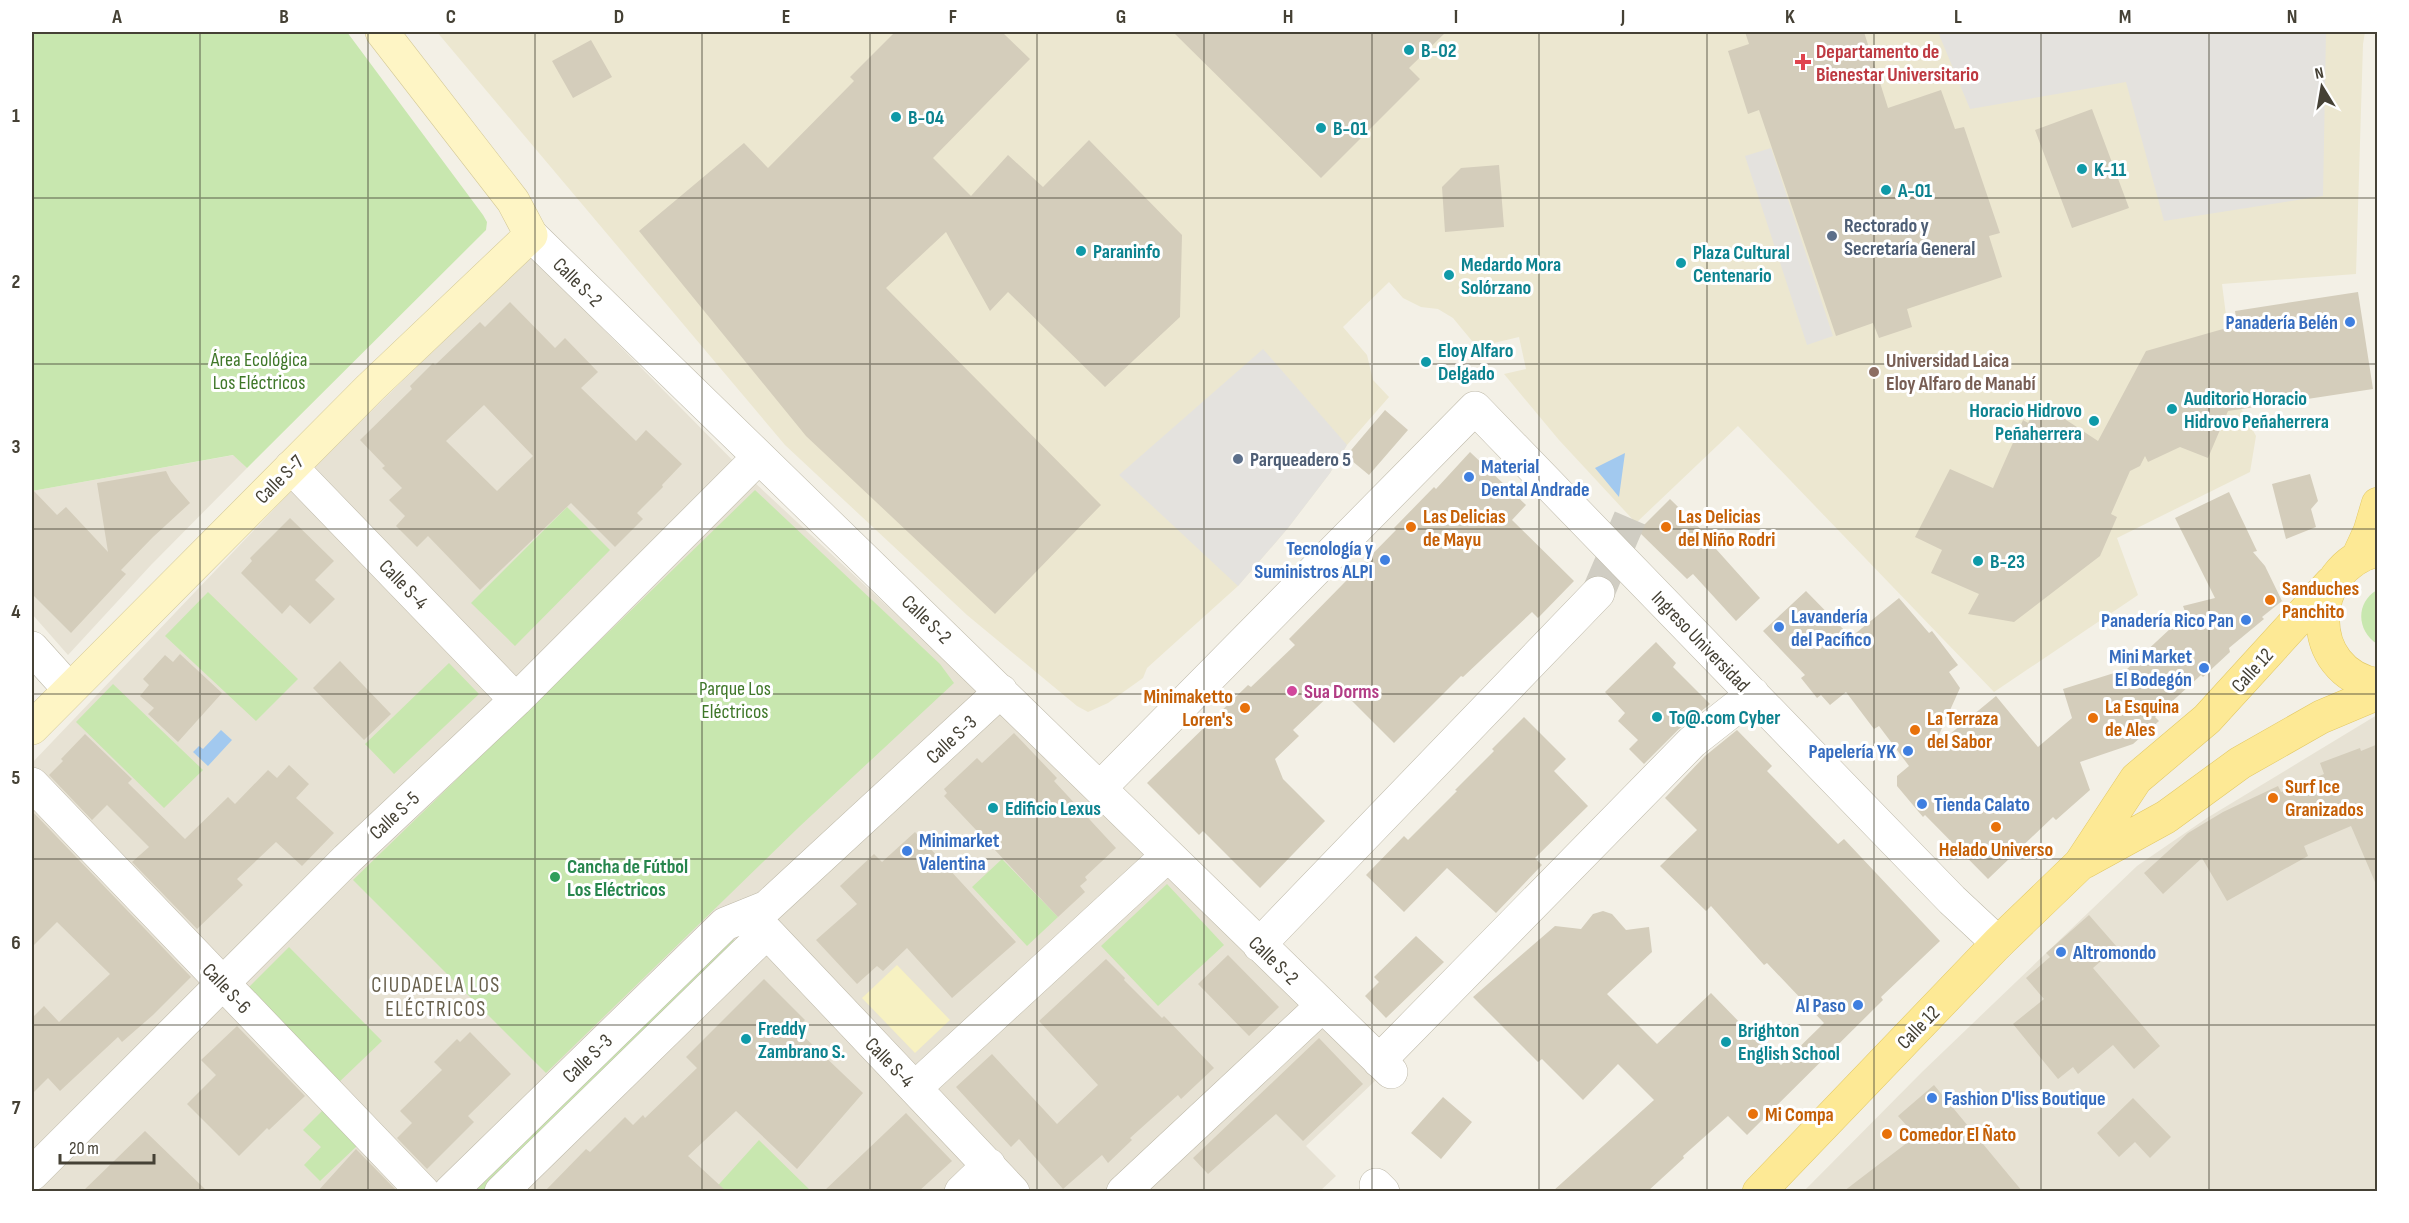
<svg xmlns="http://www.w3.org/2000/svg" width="2409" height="1223" font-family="'Sofia Sans Condensed',sans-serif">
<rect width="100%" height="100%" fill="#f3f0e6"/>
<path fill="#e7e2d4" d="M531,256L753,481L1104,808L1376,1080L1306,1146L1336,1176L1320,1191H32V763L319,462Z
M234,455L247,468L151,565L68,655L32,614V491Z
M2377,715V1191L1803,1192L1922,1072L2137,866L2207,818Z"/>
<path fill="#ece7d0" d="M437,32H2365L2363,44L2356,274L2222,284L2237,401L2256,436L2250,472L2117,538L2138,595L1994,692L1738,426L1636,523L1559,440L1504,374L1526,369L1519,337L1477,347L1453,318L1438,309L1421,307L1403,298L1389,282L1343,327L1367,355L1373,380L1389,397L1347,445L1330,473L1288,528L1238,586L1147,668L1143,678L1108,703L1088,712L1077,706L967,615L785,445Z"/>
<path fill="#c8e7af" d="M32,32H347L483,215L487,222L486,230L247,468L233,455L32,491Z
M755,490L940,664L954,683L799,827L546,1073L353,880Z
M567,507L610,550L515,646L471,603Z
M2377,590V644C2357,631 2355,603 2377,590Z
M208,592L298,679L256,721L165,636Z
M449,663L479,694L394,774L365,744Z
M113,684L203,770L164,808L76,722Z
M1002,859L1058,917L1027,946L972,887Z
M1167,884L1224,945L1158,1006L1101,946Z
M733,939L734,941L485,1191L466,1192Z
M289,947L382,1041L335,1086L243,993Z
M323,1110L358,1145L320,1181L304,1165L321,1147L303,1130Z
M759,1140L811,1191L712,1192Z"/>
<path fill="#f7f1c2" d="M897,965L950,1020L915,1053L862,998Z"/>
<path fill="#e4e2de" d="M1938,32H2326L2323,196L2164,221L2126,82L1970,109Z
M1771,148L1833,336L1807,345L1745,156Z
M1263,349L1347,445L1330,473L1288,528L1238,586L1119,475Z"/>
<path fill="#a2c9ef" d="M1625,453L1619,497L1595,468Z
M221,730L232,740L208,766L193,752L199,746L203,749Z"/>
<path fill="#d4cdbb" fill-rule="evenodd" d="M895,32H1002L1030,59L933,158L971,196L1008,155L1043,187L1089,140L1182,235L1180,317L1105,387L1008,292L990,311L946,232L886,288L1101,505L995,614L806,436L639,231L744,143L768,168L854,81L850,77Z
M1173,32H1446L1409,68L1420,79L1321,178Z
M1745,32H1864L1888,108L1941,90L1955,129L1964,127L2000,233L1989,236L2002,277L1907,309L1912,327L1879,338L1873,323L1836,336L1759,110L1748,114L1728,51L1749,44Z
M591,40L612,77L573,98L552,61Z
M2092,109L2129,208L2072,228L2035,130Z
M1499,165L1504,227L1445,232L1442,187L1461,168Z
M2358,292L2373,389L2228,411L2208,458L2180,447L2148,462L2145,456L2140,466L2130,471L2111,514L2117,517L2100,556L2014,622L1968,614L1979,594L1931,573L1942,550L1915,537L1950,469L1993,488L2023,420L2028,423L2039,402L2098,441L2146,351L2237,325L2235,311Z
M510,302L555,348L565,338L598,372L581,388L636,441L646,430L682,464L662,485L663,487L637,513L643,519L615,547L571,503L480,590L428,536L417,547L396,526L405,516L389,500L402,488L382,468L385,466L360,440L412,389L410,386L433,363L435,365L480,322L485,327ZM484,405L533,456L497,491L446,441Z
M1385,410L1408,430L1369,475L1346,456Z
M1470,452L1526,505L1512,520L1574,581L1538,618L1532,612L1463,677L1461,676L1394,743L1338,687L1293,730L1299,736L1275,759L1283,779L1325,821L1260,888L1203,831L1199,835L1147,783L1248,685L1251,687L1295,645L1289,639L1396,530L1394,528L1434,487L1436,489Z
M166,471L171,481L190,503L153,537L121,570L126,574L71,633L32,594V489L57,515L66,507L108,552L97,483Z
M2310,474L2318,501L2311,509L2316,527L2286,539L2272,484Z
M2229,492L2257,551L2253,552L2265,566L2282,601L2262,617L2264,619L2229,648L2230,652L2203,677L2201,675L2155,717L2159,721L2133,744L2080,762L2090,790L2056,820L2053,817L1988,879L1925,815L1923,817L1897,786V776L1909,766L1879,726L1874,729L1846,692L1830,705L1821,695L1817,698L1801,678L1805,675L1763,631L1806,591L1851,637L1899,598L1929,633L1932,631L1958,665L1949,672L1960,688L1933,748L1996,696L2038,747L2072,718L2063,689L2127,669L2186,614L2183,606L2215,598L2175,518Z
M1670,499L1719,547L1716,549L1760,598L1736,621L1693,574L1687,579L1638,531Z
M290,518L334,561L315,580L335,599L310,624L290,605L282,614L241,573L252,561L250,558Z
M1656,642L1676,663L1673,667L1710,704L1679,729L1644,764L1629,749L1638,740L1618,721L1625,713L1605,692Z
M180,654L222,693L178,742L148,714L154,708L140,696L149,685L143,679L165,655L173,662Z
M340,661L391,714L364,740L313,688Z
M1524,717L1566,759L1554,771L1588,806L1535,858L1542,865L1496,913L1447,868L1404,912L1366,875L1404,836L1408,840L1457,791L1455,790L1494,751L1492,749Z
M1737,730L1772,766L1767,771L1838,844L1844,839L1940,941L1881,997L1883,1000L1747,1135L1728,1116L1683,1156L1684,1158L1648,1191H1553L1654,1100L1618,1064L1583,1100L1542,1059L1538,1062L1473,997L1555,926L1581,929L1593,914L1603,911L1612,914L1626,930L1649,927L1652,952L1607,994L1657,1044L1711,993L1781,1065L1824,1023L1767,963L1764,965L1711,906L1706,911L1660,866L1697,830L1665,798L1705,756Z
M1014,733L1057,778L1054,781L1116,848L1085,877L1087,880L1080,886L1085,892L1058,917L944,796L947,793L944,789L977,758L982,763Z
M85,734L132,779L128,783L185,839L228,797L235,804L268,770L277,778L289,765L309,784L296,798L334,833L302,866L276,842L237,879L243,885L197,929L132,862L149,847L107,805L92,820L49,775L63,761L61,759Z
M2378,744V889L2351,826L2304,846L2308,856L2227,901L2202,858L2163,894L2144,873L2188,833L2223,812L2278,786L2281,792L2324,774L2320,763L2360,748L2361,751Z
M32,811L191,977L153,1015L122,1042L118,1037L60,1091L48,1078L32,1094V1018L44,1006L59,1022L110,974L57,922L32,947Z
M915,832L1016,942L952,998L907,948L883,971L877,966L857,984L816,940L857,904L840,886L874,854L882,862Z
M2089,915L2117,947L2093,968L2160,1046L2134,1069L2113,1045L2078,1074L2073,1067L2058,1079L2013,1024L2044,999L2026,978L2050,957L2046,953Z
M1416,936L1444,962L1386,1018L1365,996L1379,982L1374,977Z
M1228,955L1279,1007L1249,1036L1198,984Z
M1106,959L1125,978L1124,980L1162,1018L1164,1016L1214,1068L1181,1099L1178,1095L1130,1138L1132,1140L1108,1163L1102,1155L1063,1189L1019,1139L1011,1147L956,1087L992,1054L1057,1124L1098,1085L1039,1021Z
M764,979L805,1020L796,1029L863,1093L797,1169L736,1111L688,1156L726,1191H545L586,1149L590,1152L625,1117L633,1125L643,1115L645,1118L697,1068L686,1057Z
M237,1026L305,1096L269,1130L267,1128L239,1156L187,1104L216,1075L201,1060Z
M470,1032L511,1074L468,1116L474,1122L427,1169L397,1138L412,1123L400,1111L442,1070L434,1062L457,1039L460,1042Z
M1319,1038L1363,1084L1303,1141L1276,1114L1208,1174L1193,1158Z
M1934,1085L2022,1191H1844L1916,1136L1898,1116Z
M1443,1097L1472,1122L1441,1159L1411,1133Z
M2133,1098L2171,1137L2150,1158L2135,1142L2119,1157L2097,1133Z
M906,1113L952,1161L919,1191H824Z
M145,1131L207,1191H83Z
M356,1149L397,1191H318Z"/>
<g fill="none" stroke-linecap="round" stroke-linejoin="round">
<path stroke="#d0cdc3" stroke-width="33" stroke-dasharray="33 16" stroke-linecap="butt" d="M1598,593L1630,518"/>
<defs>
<path id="street" d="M531,235L1391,1072
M291,467L516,700
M32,648L69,689
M32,784L423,1192
M1100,788L1475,408L1952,900L1998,943
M767,932L1013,1192
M1259,945L1598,593
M1379,1061L1692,742L1753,694
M915,1088L1167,856
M32,1174L347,859L516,700L759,457
M1376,1185L1383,1192
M450,1192L725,924L767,907L1001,691
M501,1192L767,932
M961,1192L989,1165
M1123,1192L1322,1006"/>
<path id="secondary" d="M32,728L370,388L531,235L513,201L382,32"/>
<path id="primary" d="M2378,550C2305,567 2304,673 2378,685
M2358,557L2370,531L2378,504
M2084,862L2166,817L2240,763L2321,717L2378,693
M1759,1192L1998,943L2080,864L2136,779L2207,719L2331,583"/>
</defs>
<use href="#street" stroke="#beb9a9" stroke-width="34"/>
<use href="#secondary" stroke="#d3c896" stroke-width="34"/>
<use href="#primary" stroke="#e2c864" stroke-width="34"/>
<use href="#street" stroke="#fff" stroke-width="33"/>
<use href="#secondary" stroke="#fef5c5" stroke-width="33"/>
<use href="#primary" stroke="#fde995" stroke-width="33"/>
</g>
<path fill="none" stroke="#454135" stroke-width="1.5" stroke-opacity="0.55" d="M200,32V1192M368,32V1192M535,32V1192M702,32V1192M870,32V1192M1037,32V1192M1204,32V1192M1372,32V1192M1539,32V1192M1707,32V1192M1874,32V1192M2041,32V1192M2209,32V1192M32,198H2378M32,364H2378M32,529H2378M32,694H2378M32,859H2378M32,1025H2378"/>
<g fill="#0f9aa8" stroke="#fff" stroke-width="2">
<circle cx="1409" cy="50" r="6"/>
<circle cx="896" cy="117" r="6"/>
<circle cx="1321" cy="128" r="6"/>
<circle cx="2082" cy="169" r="6"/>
<circle cx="1886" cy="190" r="6"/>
<circle cx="1081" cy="251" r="6"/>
<circle cx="1681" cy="263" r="6"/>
<circle cx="1449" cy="275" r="6"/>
<circle cx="1426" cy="362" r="6"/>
<circle cx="2172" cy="409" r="6"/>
<circle cx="2094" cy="421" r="6"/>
<circle cx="1978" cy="561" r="6"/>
<circle cx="1657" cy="717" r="6"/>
<circle cx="993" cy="808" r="6"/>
<circle cx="746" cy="1039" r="6"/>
<circle cx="1726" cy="1042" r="6"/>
</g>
<path fill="#e0444e" stroke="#fff" stroke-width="2" d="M1800 53h6v6h6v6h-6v6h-6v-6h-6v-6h6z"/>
<g fill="#5c6f8a" stroke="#fff" stroke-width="2">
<circle cx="1832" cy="236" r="6"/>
<circle cx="1238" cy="459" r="6"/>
</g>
<g fill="#3f7fe0" stroke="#fff" stroke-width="2">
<circle cx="2350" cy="322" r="6"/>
<circle cx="1469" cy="477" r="6"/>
<circle cx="1385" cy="560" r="6"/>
<circle cx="2246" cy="620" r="6"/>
<circle cx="1779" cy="627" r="6"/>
<circle cx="2204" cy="668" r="6"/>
<circle cx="1908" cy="751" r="6"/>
<circle cx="1922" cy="804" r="6"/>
<circle cx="907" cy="851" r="6"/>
<circle cx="2061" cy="952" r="6"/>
<circle cx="1858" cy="1005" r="6"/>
<circle cx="1932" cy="1098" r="6"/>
</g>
<circle fill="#8d6e63" stroke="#fff" stroke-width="2" cx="1874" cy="372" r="6"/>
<g fill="#e8710a" stroke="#fff" stroke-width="2">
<circle cx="1411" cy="527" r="6"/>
<circle cx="1666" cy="527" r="6"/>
<circle cx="2270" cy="600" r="6"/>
<circle cx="1245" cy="708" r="6"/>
<circle cx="2093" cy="718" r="6"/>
<circle cx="1915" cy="730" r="6"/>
<circle cx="2273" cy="798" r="6"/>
<circle cx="1996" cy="827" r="6"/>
<circle cx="1753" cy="1114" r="6"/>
<circle cx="1887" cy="1134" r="6"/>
</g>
<circle fill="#d1479c" stroke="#fff" stroke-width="2" cx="1292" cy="691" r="6"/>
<circle fill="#2e9e5b" stroke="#fff" stroke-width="2" cx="555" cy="877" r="6"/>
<g text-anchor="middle" stroke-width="6" stroke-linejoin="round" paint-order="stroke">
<g font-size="20" font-weight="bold" fill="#0d838f" stroke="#fff" text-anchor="start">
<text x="1421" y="57">B-02</text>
<text x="908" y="124">B-04</text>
<text x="1333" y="135">B-01</text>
<text x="2094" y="176">K-11</text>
<text x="1898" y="197">A-01</text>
<text x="1093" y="258">Paraninfo</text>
<text x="1693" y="259">Plaza Cultural<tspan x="1693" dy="23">Centenario</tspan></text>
<text x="1461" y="271">Medardo Mora<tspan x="1461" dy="23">Solórzano</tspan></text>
<text x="1438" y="357">Eloy Alfaro<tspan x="1438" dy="23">Delgado</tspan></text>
<text x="2184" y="405">Auditorio Horacio<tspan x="2184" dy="23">Hidrovo Peñaherrera</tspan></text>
<text x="2082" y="417" text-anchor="end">Horacio Hidrovo<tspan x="2082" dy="23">Peñaherrera</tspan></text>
<text x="1990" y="568">B-23</text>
<text x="1669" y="724">To@.com Cyber</text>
<text x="1005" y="815">Edificio Lexus</text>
<text x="758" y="1035">Freddy<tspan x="758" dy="23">Zambrano S.</tspan></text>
<text x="1738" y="1037">Brighton<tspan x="1738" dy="23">English School</tspan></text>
</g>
<g font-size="20" font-weight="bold" fill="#be3a42" stroke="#fff" text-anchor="start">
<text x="1816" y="58">Departamento de<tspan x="1816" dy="23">Bienestar Universitario</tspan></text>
</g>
<g font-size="20" font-weight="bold" fill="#4e5e75" stroke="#fff" text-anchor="start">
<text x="1844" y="232">Rectorado y<tspan x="1844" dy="23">Secretaría General</tspan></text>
<text x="1250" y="466">Parqueadero 5</text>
</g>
<g font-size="20" fill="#454135" stroke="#fff">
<text transform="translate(578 282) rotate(45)" y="7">Calle S-2</text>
<text transform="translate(279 479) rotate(-45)" y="7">Calle S-7</text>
<text transform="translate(404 584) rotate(46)" y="7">Calle S-4</text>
<text transform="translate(927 619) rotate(44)" y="7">Calle S-2</text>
<text transform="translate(1701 641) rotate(46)" y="7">Ingreso Universidad</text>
<text transform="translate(2252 670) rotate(-48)" y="7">Calle 12</text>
<text transform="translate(951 739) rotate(-43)" y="7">Calle S-3</text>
<text transform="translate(394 815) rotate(-43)" y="7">Calle S-5</text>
<text transform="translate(1274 960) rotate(44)" y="7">Calle S-2</text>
<text transform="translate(227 988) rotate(47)" y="7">Calle S-6</text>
<text transform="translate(1918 1027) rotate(-46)" y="7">Calle 12</text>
<text transform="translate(587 1058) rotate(-44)" y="7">Calle S-3</text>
<text transform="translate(890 1062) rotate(46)" y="7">Calle S-4</text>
</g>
<g font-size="20" font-weight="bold" fill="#366cbe" stroke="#fff" text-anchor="end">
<text x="2338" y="329">Panadería Belén</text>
<text x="1481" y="473" text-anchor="start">Material<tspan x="1481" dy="23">Dental Andrade</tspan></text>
<text x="1373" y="555">Tecnología y<tspan x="1373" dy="23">Suministros ALPI</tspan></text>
<text x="1791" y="623" text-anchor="start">Lavandería<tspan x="1791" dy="23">del Pacífico</tspan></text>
<text x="2234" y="627">Panadería Rico Pan</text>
<text x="2192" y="663">Mini Market<tspan x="2192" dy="23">El Bodegón</tspan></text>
<text x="1896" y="758">Papelería YK</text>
<text x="1934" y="811" text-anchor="start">Tienda Calato</text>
<text x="919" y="847" text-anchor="start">Minimarket<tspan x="919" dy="23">Valentina</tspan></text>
<text x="2073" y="959" text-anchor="start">Altromondo</text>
<text x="1846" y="1012">Al Paso</text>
<text x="1944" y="1105" text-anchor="start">Fashion D'liss Boutique</text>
</g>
<g font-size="20" fill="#3f7729" stroke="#fff">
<text x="259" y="366">Área Ecológica<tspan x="259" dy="23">Los Eléctricos</tspan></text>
<text x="735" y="695">Parque Los<tspan x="735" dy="23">Eléctricos</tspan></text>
</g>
<g font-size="20" font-weight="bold" fill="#785e54" stroke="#fff" text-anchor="start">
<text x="1886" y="367">Universidad Laica<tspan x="1886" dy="23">Eloy Alfaro de Manabí</tspan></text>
</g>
<g font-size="20" font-weight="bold" fill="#c56008" stroke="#fff" text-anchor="start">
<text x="1423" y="523">Las Delicias<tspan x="1423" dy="23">de Mayu</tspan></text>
<text x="1678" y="523">Las Delicias<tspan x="1678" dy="23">del Niño Rodri</tspan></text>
<text x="2282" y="595">Sanduches<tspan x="2282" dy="23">Panchito</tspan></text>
<text x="1233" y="703" text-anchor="end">Minimaketto<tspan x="1233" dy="23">Loren's</tspan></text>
<text x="2105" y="713">La Esquina<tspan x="2105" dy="23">de Ales</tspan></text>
<text x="1927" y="725">La Terraza<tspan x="1927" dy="23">del Sabor</tspan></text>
<text x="2285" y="793">Surf Ice<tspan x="2285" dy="23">Granizados</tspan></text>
<text x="1996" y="856" text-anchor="middle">Helado Universo</text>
<text x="1765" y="1121">Mi Compa</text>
<text x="1899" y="1141">Comedor El Ñato</text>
</g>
<g font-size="20" font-weight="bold" fill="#b23c85" stroke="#fff" text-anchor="start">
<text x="1304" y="698">Sua Dorms</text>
</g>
<g font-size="20" font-weight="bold" fill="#27864d" stroke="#fff" text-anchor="start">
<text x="567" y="873">Cancha de Fútbol<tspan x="567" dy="23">Los Eléctricos</tspan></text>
</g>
<g font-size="21" letter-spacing="1.5" fill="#68604d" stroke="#fff">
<text x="436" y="992">CIUDADELA LOS<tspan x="436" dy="24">ELÉCTRICOS</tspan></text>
</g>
</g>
<rect width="2409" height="1223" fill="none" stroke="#ffffff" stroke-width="66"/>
<g transform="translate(2322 87) rotate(349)" stroke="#ffffff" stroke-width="4.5" paint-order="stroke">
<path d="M0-4.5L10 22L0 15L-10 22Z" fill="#454135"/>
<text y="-9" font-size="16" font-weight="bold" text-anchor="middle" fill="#454135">N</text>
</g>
<path d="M60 1154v9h94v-9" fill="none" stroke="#454135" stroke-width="3"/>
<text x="69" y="1154" font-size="18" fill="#454135" stroke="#ffffff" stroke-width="4.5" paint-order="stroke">20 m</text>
<rect x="33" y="33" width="2343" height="1157" fill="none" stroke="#454135" stroke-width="2"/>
<g font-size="20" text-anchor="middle" font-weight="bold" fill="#454135">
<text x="117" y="23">A</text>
<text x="284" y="23">B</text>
<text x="451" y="23">C</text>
<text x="619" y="23">D</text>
<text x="786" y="23">E</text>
<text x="953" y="23">F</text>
<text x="1121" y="23">G</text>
<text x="1288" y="23">H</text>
<text x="1456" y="23">I</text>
<text x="1623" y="23">J</text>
<text x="1790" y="23">K</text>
<text x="1958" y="23">L</text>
<text x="2125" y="23">M</text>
<text x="2292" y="23">N</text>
<text x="16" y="122">1</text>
<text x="16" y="288">2</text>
<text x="16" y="453">3</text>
<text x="16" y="618">4</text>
<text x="16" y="784">5</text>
<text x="16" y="949">6</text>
<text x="16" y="1114">7</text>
</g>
</svg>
